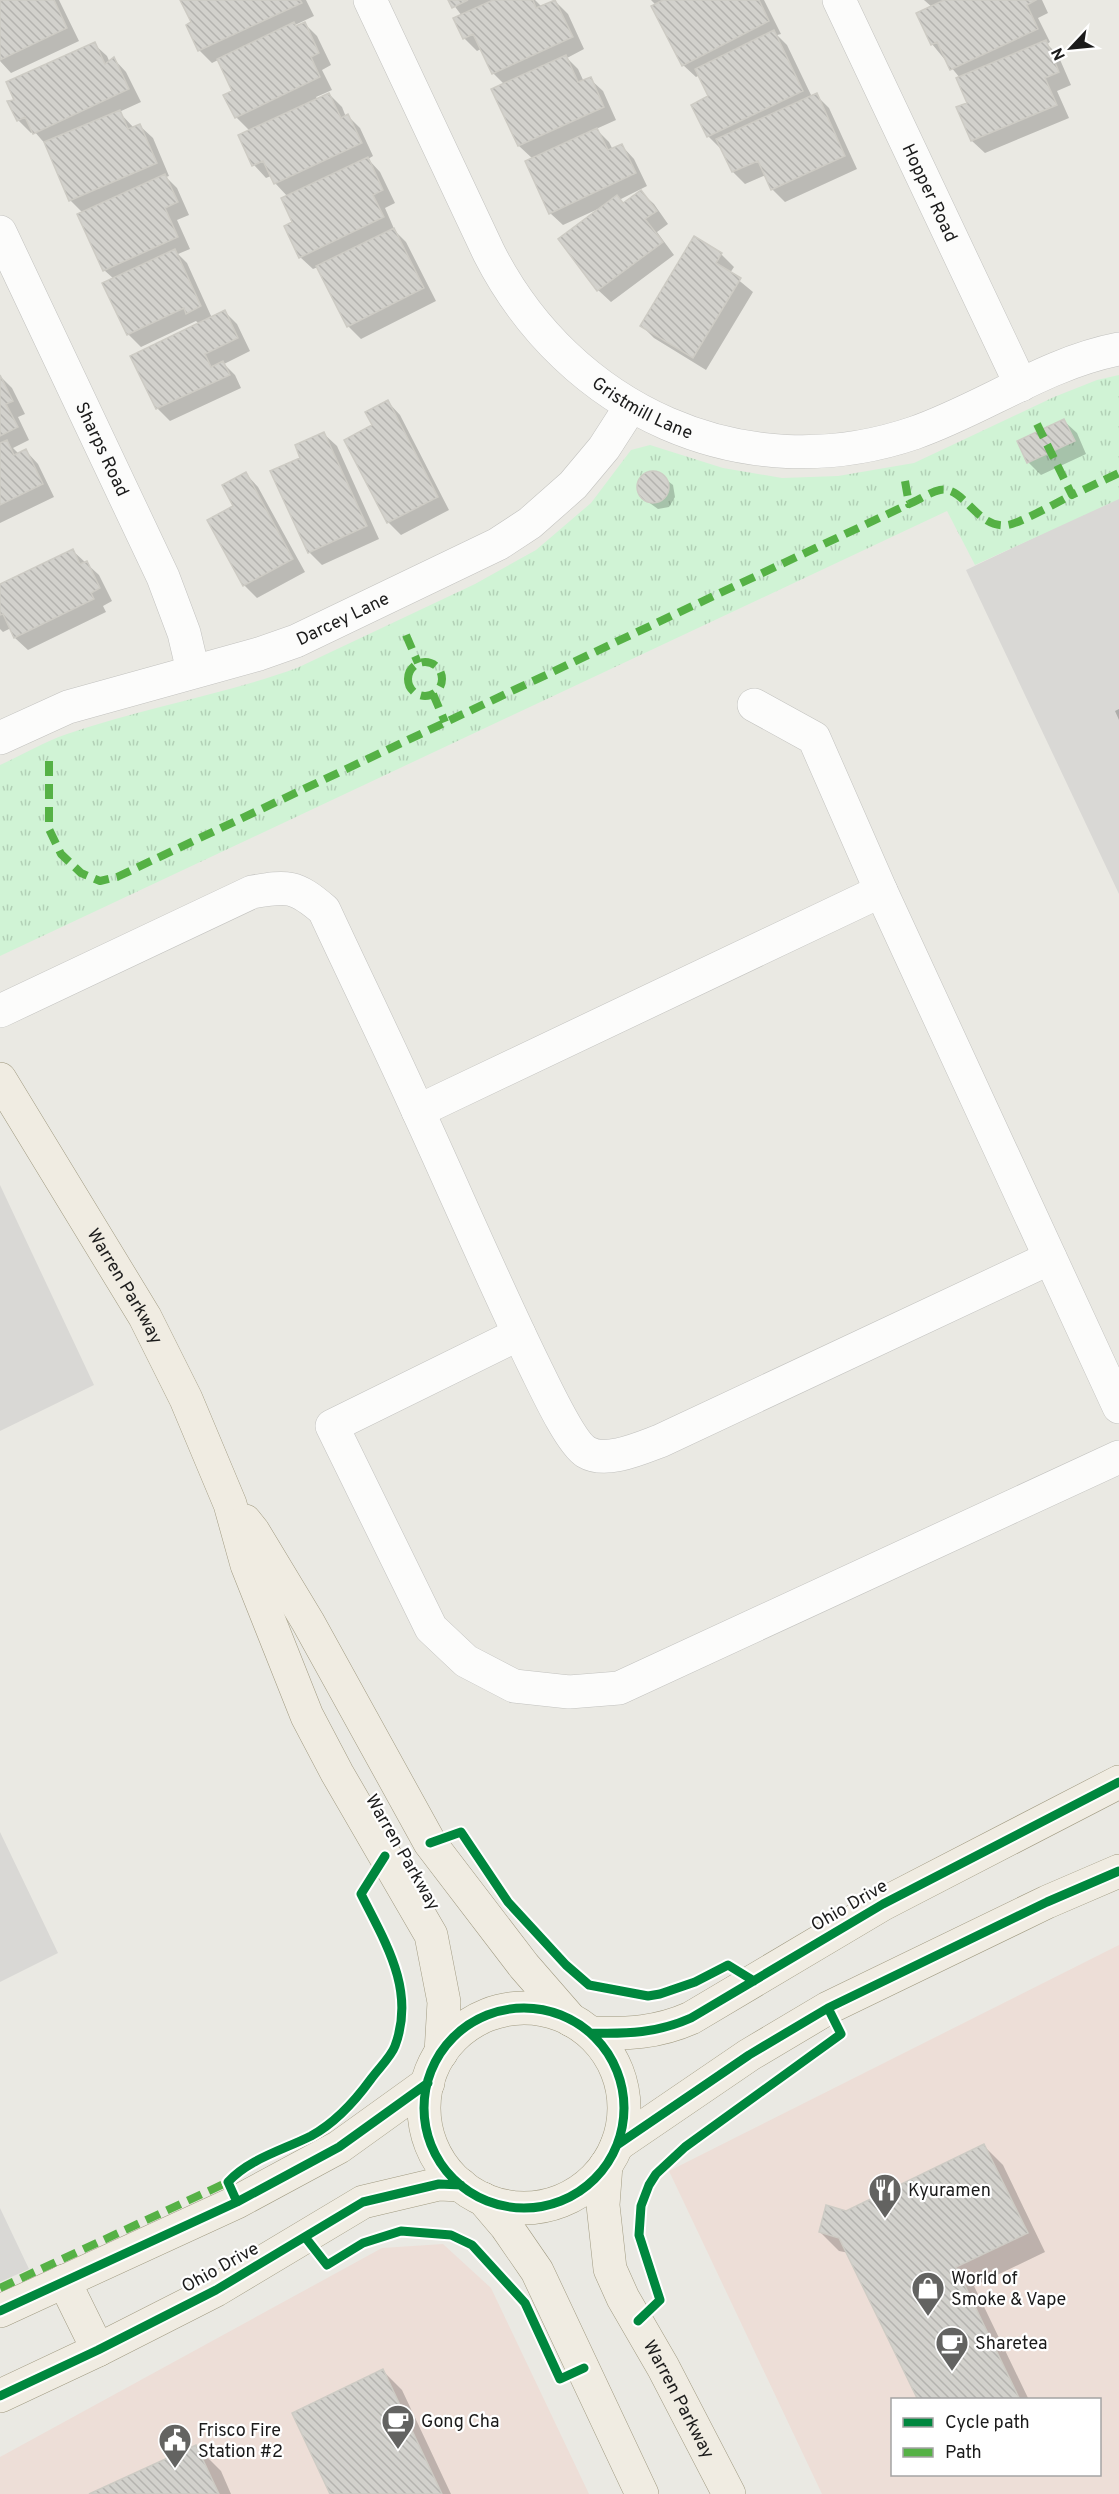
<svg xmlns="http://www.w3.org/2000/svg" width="1119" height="2494" font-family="Overpass,sans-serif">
<defs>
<pattern id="park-tufts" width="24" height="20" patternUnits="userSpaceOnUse" patternTransform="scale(1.5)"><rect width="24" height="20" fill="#d0f3d5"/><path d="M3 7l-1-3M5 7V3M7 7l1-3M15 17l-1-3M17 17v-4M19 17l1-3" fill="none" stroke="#b2d0b6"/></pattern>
<pattern id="building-back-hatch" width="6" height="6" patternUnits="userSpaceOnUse" patternTransform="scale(1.5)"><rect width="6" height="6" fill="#d2d1cc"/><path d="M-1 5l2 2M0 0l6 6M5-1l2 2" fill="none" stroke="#b4b3af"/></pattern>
</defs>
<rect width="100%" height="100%" fill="#eae9e3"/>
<path fill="#d9d8d5" d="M1119,497V894L966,570Z
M0,1185L94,1385L0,1431Z
M0,1832L58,1953L0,1982Z
M0,2208L29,2269L0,2282Z"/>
<path fill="#edded7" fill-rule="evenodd" d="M1119,1945V2494H822L669,2171ZM892,2400H1100V2474H892Z
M443,2244L491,2288L589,2494H0V2457L382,2248Z"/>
<path fill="url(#park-tufts)" d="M1119,375V499L975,565L947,511L0,956V765C22,755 44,742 67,734C142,708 222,695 297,668L475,584L536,550L591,503L631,450L650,445L723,468L782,478L838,476L914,463L1054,397L1097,380Z"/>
<path fill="#0003" d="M0,0H59L79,41L11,73L0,61Z
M182,0H306L314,16L295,25L297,27L305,24L317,36L331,65L322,70L332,90L316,97L318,100L329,94L342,107L346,117L348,116L360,128L373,156L368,159L380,172L395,203L385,208L395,231L406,242L436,301L361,339L348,326L318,267L313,269L300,257L288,197L275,183L271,176L266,178L254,165L250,131L236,117L234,92L218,60L212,63L199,50L193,23Z
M450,0H535L542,7L555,1L568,14L584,49L567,58L578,69L584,82L590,79L603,91L616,120L596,129L609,142L613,150L622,146L634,159L647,186L619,200L624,205L641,192L654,204L668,224L657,232L674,255L611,302L598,290V209L563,225L550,213L533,159L519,146L504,84L493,73L481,49L477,51L464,38L462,16Z
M651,0H764L781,34L777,35L787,45L812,97L816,95L829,108L857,169L785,202L772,189L766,175L745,184L733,172L721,149L708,136L710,97L700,75L696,77L683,65L656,5Z
M924,0H1042L1048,13L1038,18L1050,42L1047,44L1058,55L1071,85L1057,91L1069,118L985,153L972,141L958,108L969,103L960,78L932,44V7Z
M94,44L107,56L110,63L114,59L126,72L141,102L119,112L134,128L140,126L153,138L169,176L166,177L177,188L189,215L177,220L190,249L178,254L187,263L212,318L225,312L237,324L250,351L224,364L235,375L241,388L170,421L158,409L132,356L199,324L196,321L141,347L128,334L114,279L104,270L83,213L70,200L47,146L34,131L31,133L18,120L16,101Z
M721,254L734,267L730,273L753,292L706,370L654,338L642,326Z
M0,376L12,388L25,414L18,417L29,440L13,448L19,454L26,451L38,464L54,497L0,523Z
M388,402L400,415L449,510L401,535L388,522L374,426Z
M1064,421L1077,433L1086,454L1041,475L1028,462L1019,442Z
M324,434L337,446L379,539L322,565L309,552L302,458Z
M656,472L673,485L675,497L669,507L658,509L640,496L638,484L644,474Z
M246,474L258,487L305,572L257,598L244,585L235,506Z
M73,551L99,575L112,601L103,606L106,612L28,650L15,638L11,628L3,632L0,629V586Z
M1119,709V720L1115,711Z
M984,2146L1003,2165L1045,2252L974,2286L1029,2400H919L849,2253L839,2251L820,2232L846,2212Z
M383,2371L402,2390L451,2494H332Z
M196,2446L221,2471L231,2494H92Z"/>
<path fill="url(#building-back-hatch)" stroke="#cdcbc4" stroke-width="1.5" d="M3,0H54L67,28L0,60V1Z
M180,0H300L302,3L198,51L186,25L191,22Z
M448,0H468L452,8Z
M493,0H533L536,8L555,0L573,37L492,74L473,34L463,39L453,18Z
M663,0H759L769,21L682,66L651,6Z
M944,0H1036L1027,5L1038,29L950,70L937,42L931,45L916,13Z
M294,22L296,26L305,22L319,53L311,57L320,77L235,118L223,95L232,91L217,59Z
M774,30L803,91L707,137L691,105L708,96L695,69Z
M1046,40L1059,72L1045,78L1057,105L971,141L956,107L967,103L956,78Z
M95,42L105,64L114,57L129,89L33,134L25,117L17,121L7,101L14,100L6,82Z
M566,55L578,82L591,77L604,107L518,146L491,89Z
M329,93L341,118L348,114L362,143L274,184L263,161L252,166L238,135Z
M817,93L845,156L771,190L758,161L732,172L716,139Z
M120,110L128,129L140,124L157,163L69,201L44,142Z
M597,128L608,150L622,144L636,173L549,214L525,161Z
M368,157L383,190L373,195L384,217L299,258L284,226L292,222L281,198Z
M165,174L178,202L165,208L178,237L103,271L77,214Z
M641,190L657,211L645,219L663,242L597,291L558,239L617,195L623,203Z
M394,228L424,288L347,327L316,266Z
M694,236L722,253L716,263L741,278L693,358L640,326Z
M175,249L201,306L186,314L184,308L127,335L102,283Z
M225,310L238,338L205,354L211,367L223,361L230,375L156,409L130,356Z
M0,375L13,401L6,404L18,427L0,436Z
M388,400L438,497L387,523L344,440L372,425L365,412Z
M1064,419L1075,441L1027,463L1017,441Z
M324,432L367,526L308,553L270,471L300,458L295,445Z
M7,440L14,455L26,449L43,484L0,505V443Z
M637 487a16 16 0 1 1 32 0a16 16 0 1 1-32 0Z
M246,472L293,559L243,586L207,520L233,506L222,485Z
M73,549L80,564L87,561L100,588L91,593L94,599L14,638L3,614L0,615V584Z
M984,2144L1028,2233L956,2267L1020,2400H918L839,2238L819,2232L826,2205L846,2211Z
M383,2369L442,2494H330L292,2413Z
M196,2445L219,2494H89Z"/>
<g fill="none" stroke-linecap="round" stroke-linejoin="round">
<defs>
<g id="minor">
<path id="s1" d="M370,0L489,253C569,410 743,491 914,433C983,409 1046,363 1119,349"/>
<path id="s2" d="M839,0L1021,385"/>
<path id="s3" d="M0,232L163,577L184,633L193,671"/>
<path d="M754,705L814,738L881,891L1119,1407"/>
<path id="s4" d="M0,738L68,707L259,654L296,641L498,544L530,523L573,485L604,448L631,406"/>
<path d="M0,1011L252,892C288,886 295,885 324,910C355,977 388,1044 418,1111C457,1196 494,1283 535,1367C544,1385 570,1442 586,1452C606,1464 641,1448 660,1441L1050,1258"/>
<path d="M418,1111L881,891"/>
<path d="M519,1334L332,1426L431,1628L466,1661L514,1686L569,1692L619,1688L1119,1457"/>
</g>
<g id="major">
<path id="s5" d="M0,1079L145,1317L186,1399L230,1504L247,1565L307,1716L337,1773L431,1935L444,2002L441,2053"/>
<path d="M245,1521L253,1531L308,1622L430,1843L524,1966L571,2020"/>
<circle cx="524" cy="2108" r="100"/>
<path d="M591,2033C628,2034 657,2033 691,2018L883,1904L1119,1782"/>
<path d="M617,2145L749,2055L828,2008L1047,1902L1119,1871"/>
<path id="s6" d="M606,2165L603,2205L610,2269L623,2298L663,2367L729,2494"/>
<path d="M483,2199L506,2226L537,2271L642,2494"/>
<path d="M64,2281L98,2350"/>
<path d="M0,2311L237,2202L339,2147L428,2083"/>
<path d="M0,2396L98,2350L216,2290L363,2202L439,2184L461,2185"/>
</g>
</defs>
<use href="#minor" stroke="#c2c2bf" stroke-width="34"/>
<use href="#major" stroke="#a09a81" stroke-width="34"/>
<use href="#minor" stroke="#fcfcfb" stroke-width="33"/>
<use href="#major" stroke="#f0ece2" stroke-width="33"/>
<path stroke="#55b145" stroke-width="8" stroke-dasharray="15 8" stroke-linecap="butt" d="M1037,424L1072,495L1119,473
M905,481L909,504C919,500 930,492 940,490C964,485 977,530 1008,525C1020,523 1058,502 1072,495
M406,635L418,663
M408 679a17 17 0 1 1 34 0a17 17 0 1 1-34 0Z
M433,694L445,722
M49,761V829L61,854L81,873L100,881L117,877L909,504
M0,2288L228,2182"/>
<defs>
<path id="cycleway" d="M430,1843L461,1832L508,1902L566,1965L589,1985L648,1996L660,1994L695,1982L728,1965L754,1981
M424 2108a100 100 0 1 1 200 0a100 100 0 1 1-200 0Z
M591,2033C628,2034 657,2033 691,2018L883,1904L1119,1782
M617,2145L749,2055L828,2008L1047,1902L1119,1871
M237,2202L228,2182C249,2159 283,2150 311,2136C335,2123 355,2101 371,2079C378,2069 391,2057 395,2046C416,1990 385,1942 361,1894L385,1856
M305,2237L327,2265L363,2243L401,2231L451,2235L472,2245L525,2303L560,2379L584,2368
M0,2311L237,2202L339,2147L428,2083
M638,2321L660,2300L639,2235L641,2206L649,2185L656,2174L685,2147L841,2034L828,2008
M0,2396L98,2350L216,2290L363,2202L439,2184L461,2185"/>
</defs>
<use href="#cycleway" stroke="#fff" stroke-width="13"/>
<use href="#cycleway" stroke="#00873e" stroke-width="9"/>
</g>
<defs>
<symbol id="restaurant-pin" viewBox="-11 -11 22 30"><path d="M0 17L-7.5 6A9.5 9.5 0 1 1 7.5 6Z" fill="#636361" stroke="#fff"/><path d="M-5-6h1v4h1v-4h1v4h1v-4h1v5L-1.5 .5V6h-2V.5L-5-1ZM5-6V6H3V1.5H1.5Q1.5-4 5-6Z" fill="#fff"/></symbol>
<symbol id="shop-pin" viewBox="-11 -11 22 30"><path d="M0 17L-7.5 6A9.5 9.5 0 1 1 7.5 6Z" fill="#636361" stroke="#fff"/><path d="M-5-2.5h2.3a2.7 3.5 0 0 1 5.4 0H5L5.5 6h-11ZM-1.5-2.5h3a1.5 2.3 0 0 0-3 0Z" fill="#fff"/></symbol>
<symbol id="cafe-pin" viewBox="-11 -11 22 30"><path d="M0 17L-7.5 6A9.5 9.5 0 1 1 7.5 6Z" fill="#636361" stroke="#fff"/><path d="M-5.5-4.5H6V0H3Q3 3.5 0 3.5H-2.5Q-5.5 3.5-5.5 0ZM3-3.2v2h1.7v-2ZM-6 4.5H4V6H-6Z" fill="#fff"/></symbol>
<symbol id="civic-pin" viewBox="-11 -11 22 30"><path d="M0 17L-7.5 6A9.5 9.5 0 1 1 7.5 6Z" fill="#636361" stroke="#fff"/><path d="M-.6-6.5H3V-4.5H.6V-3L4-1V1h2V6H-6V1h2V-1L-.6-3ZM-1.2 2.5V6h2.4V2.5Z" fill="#fff"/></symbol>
</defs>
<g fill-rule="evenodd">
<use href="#restaurant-pin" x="866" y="2171" width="38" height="52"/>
<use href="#shop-pin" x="909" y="2269" width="38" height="52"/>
<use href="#cafe-pin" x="933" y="2324" width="38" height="52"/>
<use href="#cafe-pin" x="379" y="2402" width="38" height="52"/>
<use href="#civic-pin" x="156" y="2421" width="38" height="52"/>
</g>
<g text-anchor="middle" stroke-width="4.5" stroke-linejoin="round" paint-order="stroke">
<g font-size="18" fill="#1b1b1b" stroke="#fff">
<text dy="6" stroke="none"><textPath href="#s2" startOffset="213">Hopper Road</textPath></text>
<text dy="6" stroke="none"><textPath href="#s1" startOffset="502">Gristmill Lane</textPath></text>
<text dy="6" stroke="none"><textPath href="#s3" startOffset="240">Sharps Road</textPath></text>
<text dy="6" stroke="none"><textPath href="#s4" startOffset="364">Darcey Lane</textPath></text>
<text dy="6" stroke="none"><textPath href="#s5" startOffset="242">Warren Parkway</textPath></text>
<text transform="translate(403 1852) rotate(60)" y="6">Warren Parkway</text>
<text transform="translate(849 1905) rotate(-30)" y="6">Ohio Drive</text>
<text transform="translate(220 2267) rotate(-29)" y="6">Ohio Drive</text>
<text dy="6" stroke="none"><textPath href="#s6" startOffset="252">Warren Parkway</textPath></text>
</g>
<g font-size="18" fill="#1b1b1b" stroke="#fff" text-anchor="start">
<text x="908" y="2196">Kyuramen</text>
<text x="951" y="2284">World of<tspan x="951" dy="21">Smoke &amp; Vape</tspan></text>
<text x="975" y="2349">Sharetea</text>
<text x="421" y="2427">Gong Cha</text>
<text x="198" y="2436">Frisco Fire<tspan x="198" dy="21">Station #2</tspan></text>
</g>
</g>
<rect x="891" y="2398" width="210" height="78" fill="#ffffff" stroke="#a4a4a4" stroke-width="1.5"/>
<rect x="903" y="2418" width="30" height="9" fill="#00873e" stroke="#a4a4a4" stroke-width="1.5"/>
<text x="945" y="2428" font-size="18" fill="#1b1b1b">Cycle path</text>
<rect x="903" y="2448" width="30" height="9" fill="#55b145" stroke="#a4a4a4" stroke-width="1.5"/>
<text x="945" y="2458" font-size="18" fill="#1b1b1b">Path</text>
<g transform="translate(1071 48) rotate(244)" stroke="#ffffff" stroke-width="4.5" paint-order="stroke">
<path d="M0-4.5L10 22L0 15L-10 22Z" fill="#1b1b1b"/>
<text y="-9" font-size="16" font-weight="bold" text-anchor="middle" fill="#1b1b1b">N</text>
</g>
</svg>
